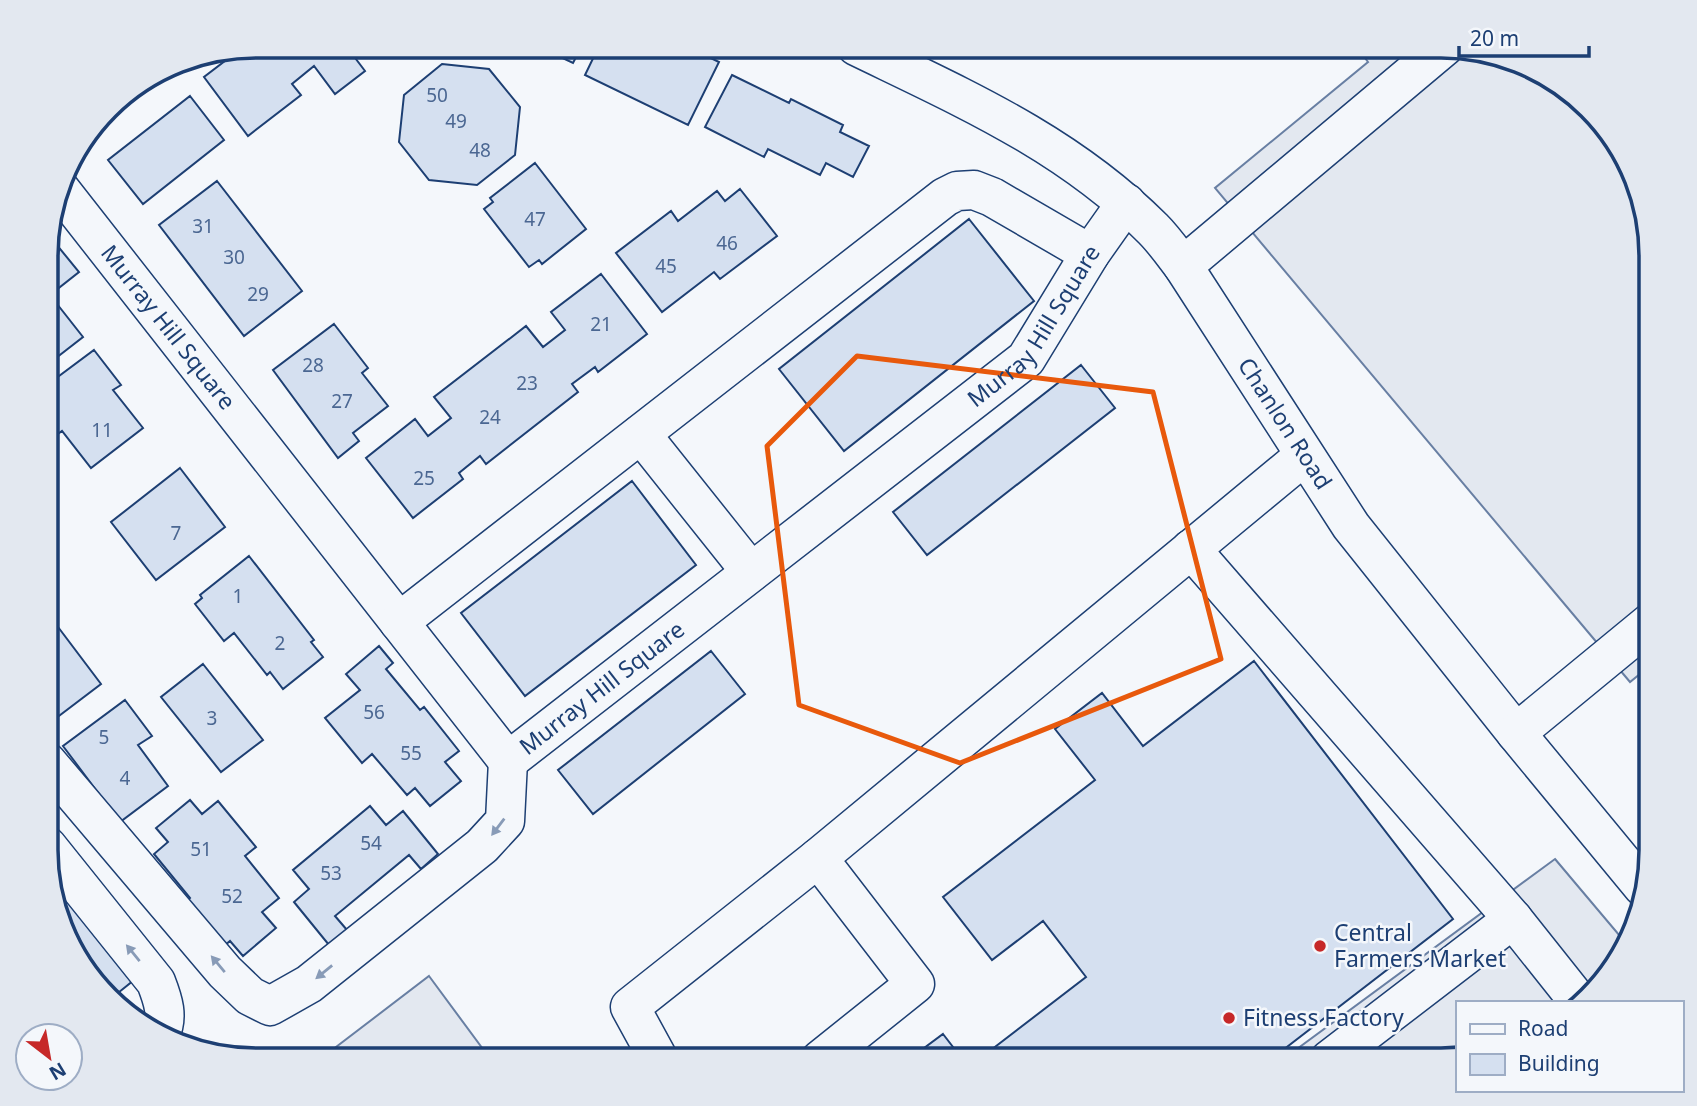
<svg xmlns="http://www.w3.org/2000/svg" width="1697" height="1106" font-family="'Noto Sans',sans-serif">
<rect width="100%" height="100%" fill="#f4f7fb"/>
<path fill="#e3e8f0" stroke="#687fa3" stroke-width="2" d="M1356,46H1442L1508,57L1558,81L1624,151L1651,242V665L1630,682L1215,188L1368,62Z
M1555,859L1625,942L1616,967L1578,1003H1457V1059L1454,1060H1282Z
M429,976L491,1060H319Z"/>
<path fill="#d5e0f0" stroke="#1d3f73" stroke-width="2" d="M256,45L346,46L365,71L335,94L314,66L292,84L301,95L248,136L204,77L242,48Z
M537,46H582L573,63Z
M599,46H686L719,62L688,125L585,75Z
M442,64L489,69L520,107L515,155L477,185L429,180L399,142L404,95Z
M732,75L789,103L791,99L843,125L840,132L869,146L853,177L826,163L820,175L768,149L764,157L705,127Z
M190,96L224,140L143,204L108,160Z
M535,163L586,229L542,264L539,260L529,267L484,209L493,202L490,198Z
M217,181L302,291L244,336L159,225Z
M740,189L777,236L720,279L714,272L662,312L616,253L671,211L678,221L717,191L725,201Z
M969,219L1034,301L844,451L779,369Z
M47,233L79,272L50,295L83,337L47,365Z
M601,274L647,334L598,372L595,367L572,384L578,392L486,464L480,456L459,473L463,479L413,518L366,458L415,419L428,436L451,418L434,397L526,326L543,347L565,330L551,312Z
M334,324L368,368L362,373L388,406L353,433L359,441L338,458L273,370Z
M94,350L121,385L113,390L143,428L91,468L62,431L47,442V385Z
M1081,365L1115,408L927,555L893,512Z
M180,468L225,527L156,580L111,522Z
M632,481L696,565L525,696L461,613Z
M249,556L314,640L311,642L323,657L283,689L270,672L267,675L234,633L224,641L195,604L202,598L200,595Z
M49,615L101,684L47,725V616Z
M379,646L393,663L386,669L420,710L424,707L459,751L445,762L461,781L430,806L415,788L407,795L372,754L362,763L325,718L360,690L346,674Z
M711,651L745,694L593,814L558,770Z
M1254,661L1453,919L1270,1060H978L1086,977L1043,921L992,960L943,897L1095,780L1055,729L1102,693L1143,746Z
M203,664L263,740L221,772L161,697Z
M125,700L152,736L138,745L168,786L120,822L63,746Z
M190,800L202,814L218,801L256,847L245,856L279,898L262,912L276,928L243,956L230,941L224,946L187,901L190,898L154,854L168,842L156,828Z
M370,806L386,825L403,811L438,854L421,869L409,855L335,916L347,930L329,945L294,902L309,889L293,870Z
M63,891L134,980L113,997L74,956L54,898Z
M943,1034L963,1060H908Z"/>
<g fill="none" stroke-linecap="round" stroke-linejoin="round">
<defs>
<g id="minor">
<path id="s1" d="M856,46C963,98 1067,143 1153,229C1164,240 1173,253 1183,266L1351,526L1516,733L1643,887"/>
<path id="s2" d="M59,188L508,761"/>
<path d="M1183,266L1445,46"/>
<path d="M641,434L751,572"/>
<path d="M1191,549L1513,919L1579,1002"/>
<path d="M399,622L945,197L957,191L974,190L992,197L1090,254"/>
<path d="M1516,733L1651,622"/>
<path id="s3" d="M508,761L1026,359L1090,254L1126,203"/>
<path d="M47,762L225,972L250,996L270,1006L309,984L482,846L505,821L508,761"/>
<path d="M47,846L156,982C163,1000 169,1017 160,1035"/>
<path d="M659,1060L630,1007L818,858"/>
<path d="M820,1060L915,984L818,858L1304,456"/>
<path d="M1329,1060L1513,919"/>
</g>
</defs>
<use href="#minor" stroke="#1d3f73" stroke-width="41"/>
<use href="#minor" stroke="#f4f7fb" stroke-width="38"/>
</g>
<defs><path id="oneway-solid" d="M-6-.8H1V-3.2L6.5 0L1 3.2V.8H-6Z" transform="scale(1.75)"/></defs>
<g fill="#889bb7">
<use href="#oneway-solid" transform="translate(498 827) rotate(127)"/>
<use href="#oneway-solid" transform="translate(133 953) rotate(-129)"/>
<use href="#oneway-solid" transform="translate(218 964) rotate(-130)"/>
<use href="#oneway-solid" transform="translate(324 972) rotate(141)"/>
</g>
<path fill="none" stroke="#e8590c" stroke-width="5" stroke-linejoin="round" d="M857,356L1153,392L1221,659L960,763L799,705L767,446Z"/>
<g fill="#c62828" stroke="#f4f7fb" stroke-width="2.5">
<circle cx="1320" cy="946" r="7"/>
<circle cx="1229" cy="1018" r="7"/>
</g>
<g text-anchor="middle" stroke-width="5" stroke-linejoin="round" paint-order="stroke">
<g font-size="19" fill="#4b6792">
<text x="437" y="102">50</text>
<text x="456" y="128">49</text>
<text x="480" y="157">48</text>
<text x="535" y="226">47</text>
<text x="203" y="233">31</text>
<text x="727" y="250">46</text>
<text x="234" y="264">30</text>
<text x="666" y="273">45</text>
<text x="258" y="301">29</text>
<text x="601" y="331">21</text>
<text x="313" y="372">28</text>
<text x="527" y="390">23</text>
<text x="342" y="408">27</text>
<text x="490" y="424">24</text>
<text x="102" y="437">11</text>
<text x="424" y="485">25</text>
<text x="176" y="540">7</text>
<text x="238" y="603">1</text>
<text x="280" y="650">2</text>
<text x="374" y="719">56</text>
<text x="212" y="725">3</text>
<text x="104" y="744">5</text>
<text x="411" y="760">55</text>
<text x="125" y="785">4</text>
<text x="371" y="850">54</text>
<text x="201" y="856">51</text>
<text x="331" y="880">53</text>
<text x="232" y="903">52</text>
</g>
<g font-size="23" fill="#1d3f73" stroke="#f4f7fb">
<text dy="8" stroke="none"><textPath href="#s3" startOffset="686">Murray Hill Square</textPath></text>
<text dy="8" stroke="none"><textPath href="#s2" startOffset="177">Murray Hill Square</textPath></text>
<text dy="8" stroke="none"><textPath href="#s1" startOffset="586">Chanlon Road</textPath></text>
<text dy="8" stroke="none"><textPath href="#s3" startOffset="119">Murray Hill Square</textPath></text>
</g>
<g font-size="23" fill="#1d3f73" stroke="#f4f7fb" text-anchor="start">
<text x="1334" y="941">Central<tspan x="1334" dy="26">Farmers Market</tspan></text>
<text x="1243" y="1026">Fitness Factory</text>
</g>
</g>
<path d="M0 0H1697V1106H0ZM256 58H1441A198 198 0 0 1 1639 256V850A198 198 0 0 1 1441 1048H256A198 198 0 0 1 58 850V256A198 198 0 0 1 256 58Z" fill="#e3e8f0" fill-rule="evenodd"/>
<path fill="none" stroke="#1d3f73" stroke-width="3.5" d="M256 58H1441A198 198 0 0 1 1639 256V850A198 198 0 0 1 1441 1048H256A198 198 0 0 1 58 850V256A198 198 0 0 1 256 58Z"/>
<rect x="1456" y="1001" width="228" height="91" fill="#f4f7fb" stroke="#9eadc5" stroke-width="2"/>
<rect x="1470" y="1024" width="35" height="10" fill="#f4f7fb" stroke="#9eadc5" stroke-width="2"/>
<text x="1518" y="1036" font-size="21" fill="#1d3f73">Road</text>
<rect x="1470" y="1054" width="35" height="21" fill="#d5e0f0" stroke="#9eadc5" stroke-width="2"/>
<text x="1518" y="1071" font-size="21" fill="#1d3f73">Building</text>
<g transform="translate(49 1057) rotate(149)"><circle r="33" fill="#f4f7fb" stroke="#9eadc5" stroke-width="2"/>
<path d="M0-5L12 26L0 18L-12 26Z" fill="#c62828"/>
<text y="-10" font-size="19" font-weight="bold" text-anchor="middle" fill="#1d3f73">N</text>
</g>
<path d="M1459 46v10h130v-10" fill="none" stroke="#1d3f73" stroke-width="3.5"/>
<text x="1470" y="46" font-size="21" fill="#1d3f73" stroke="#f4f7fb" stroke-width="5" paint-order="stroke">20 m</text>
</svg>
